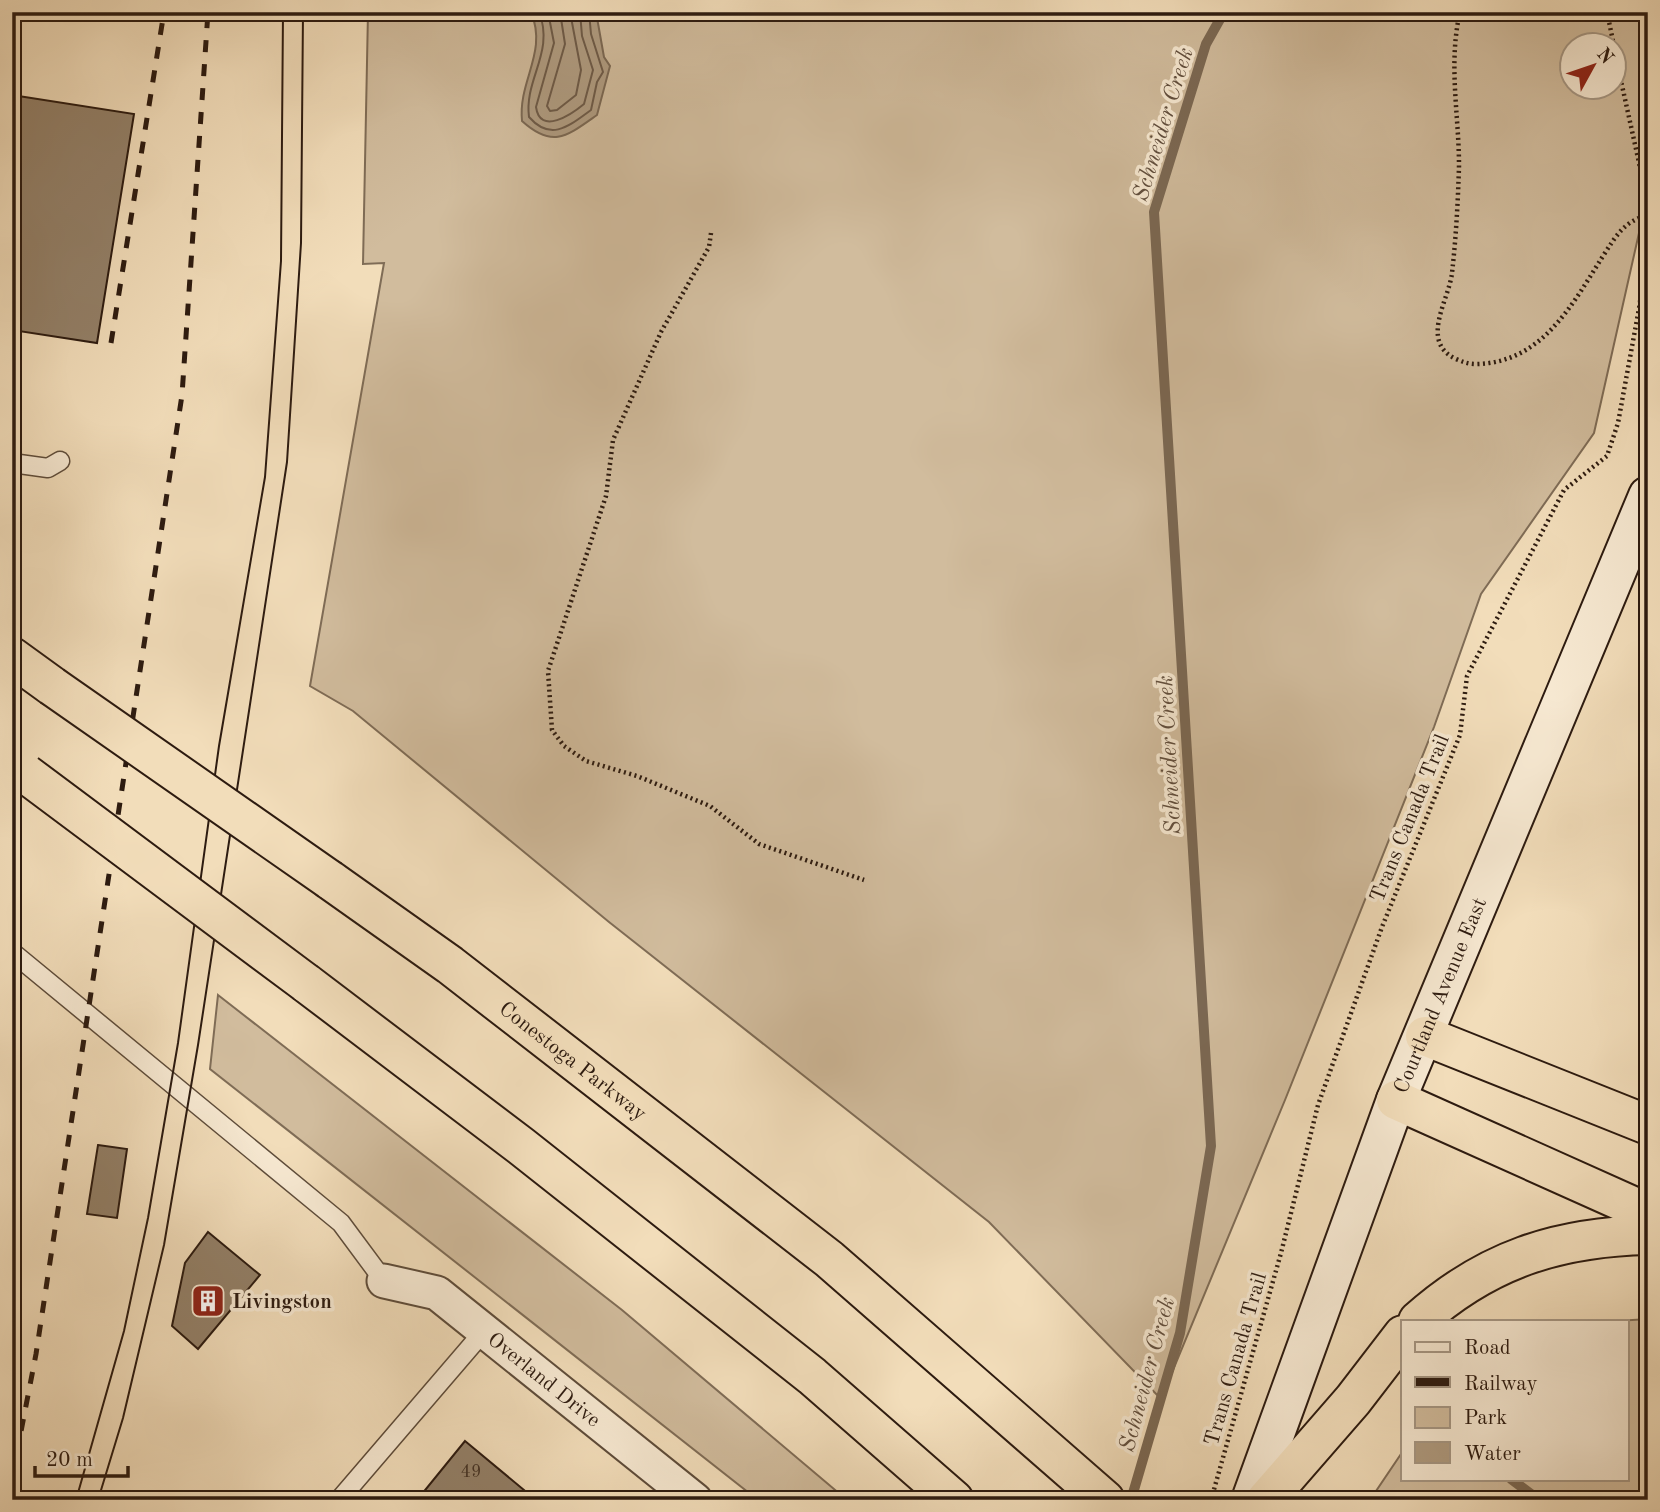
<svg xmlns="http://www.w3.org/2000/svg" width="1660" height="1512" font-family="'Old Standard TT',serif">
<rect width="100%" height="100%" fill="#f2ddba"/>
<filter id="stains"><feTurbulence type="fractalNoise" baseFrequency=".00286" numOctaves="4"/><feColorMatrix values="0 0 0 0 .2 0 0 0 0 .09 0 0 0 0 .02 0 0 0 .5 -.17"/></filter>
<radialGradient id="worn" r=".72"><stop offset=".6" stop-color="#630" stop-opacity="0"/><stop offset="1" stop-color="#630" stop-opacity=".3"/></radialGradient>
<path fill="#d1bc9d" stroke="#7f6c56" stroke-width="2" fill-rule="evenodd" d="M368,12H1648V229L1639,233L1594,433L1481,594L1434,727L1285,1100L1161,1399L989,1222L609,922L353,711L310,686L384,263L363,264ZM1572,46H1614V88H1572Z
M218,995L622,1310L847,1500H758L210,1069Z
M1648,1319V1500H1370L1403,1451V1479H1627V1321H1616Z"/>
<path fill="#af9b80" stroke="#7b6853" stroke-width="2" d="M531,12H596L604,57L610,66L597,115C567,136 553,149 522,121C518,80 548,53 531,12Z"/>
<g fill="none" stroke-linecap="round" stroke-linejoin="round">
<path stroke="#6e5b48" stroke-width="2" d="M539,12C555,52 524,79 529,117C551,142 569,126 591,110L597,82L603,72L591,34L589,12
M548,12L554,43L536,107C540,136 572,114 584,104L593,70L582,36L580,12
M560,12L565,44L547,106L550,111L557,110L576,95L581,70L570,12"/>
<path stroke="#7b6853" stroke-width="10" d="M1511,1479L1539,1500
M1131,1500L1180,1333L1211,1146L1154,212L1206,44L1224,12"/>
</g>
<path fill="#938068" stroke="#2d1b10" stroke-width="2" d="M12,95L134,114L97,343L12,330Z
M98,1145L127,1149L117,1218L87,1214Z
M208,1232L260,1275L198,1349L172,1326L185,1263Z
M465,1441L536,1500H417Z"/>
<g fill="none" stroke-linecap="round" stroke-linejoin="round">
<defs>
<path id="lane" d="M12,463L48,468L60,461
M12,952L341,1223L384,1281
M339,1500L484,1331"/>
<g id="street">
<path id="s1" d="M384,1281L437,1293L695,1500"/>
</g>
<g id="secondary">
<path id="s2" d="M1251,1500L1396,1100L1648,496"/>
</g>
<g id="highway">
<path d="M12,657L52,686"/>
<path id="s3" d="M330,880L450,965L829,1259L1105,1500"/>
<path d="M306,983L521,1146L812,1376L954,1500"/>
<path d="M1425,1036L1648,1125"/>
<path d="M1396,1100L1648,1213"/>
<path d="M1418,1321C1486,1260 1557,1237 1648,1235"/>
<path d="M1266,1500L1353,1400L1403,1335"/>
</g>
</defs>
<use href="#lane" stroke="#5e4c3a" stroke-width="21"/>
<use href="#street" stroke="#5e4c3a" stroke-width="37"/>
<use href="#secondary" stroke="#2d1b10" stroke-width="42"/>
<use href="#highway" stroke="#2d1b10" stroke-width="42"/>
<path stroke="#2d1b10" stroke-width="4.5" stroke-dasharray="2 3.5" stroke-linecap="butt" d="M1460,12C1448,64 1459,114 1459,166C1458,201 1456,238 1452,273C1449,300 1419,342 1456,359C1463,362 1468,364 1476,364C1542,363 1572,305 1603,256C1616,236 1624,221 1648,215
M1607,12L1614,46
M711,233L709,247L661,332L613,440L606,496L548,671L552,730L564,746L586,761L637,776L710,806L759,844L864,880
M1211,1500L1281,1253L1318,1105L1382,927L1460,735L1467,676L1564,490L1607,456L1618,423L1640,303L1645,190L1614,49"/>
<use href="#lane" stroke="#f7e9d2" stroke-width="18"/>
<use href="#street" stroke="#f7e9d2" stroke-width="33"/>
<use href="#secondary" stroke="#f7e9d2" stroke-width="38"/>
<use href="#highway" stroke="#f2ddba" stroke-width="38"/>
<path stroke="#2d1b10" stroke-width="2" d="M76,1500L124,1331L148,1218L178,1043L219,746L265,477L281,261L283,12
M98,1500L123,1418L164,1245L198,1045L287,462L301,243L303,12"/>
<path stroke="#2d1b10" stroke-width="5" stroke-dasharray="12 12" stroke-linecap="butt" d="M111,343L164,12
M12,1478L36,1354L182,395L208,12"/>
<defs>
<path id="highway-bridge" d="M52,686L330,880
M26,774L306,983"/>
</defs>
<use href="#highway-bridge" stroke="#2d1b10" stroke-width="42" stroke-linecap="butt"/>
<use href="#highway-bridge" stroke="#f2ddba" stroke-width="38"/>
</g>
<defs>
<symbol id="building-square" viewBox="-11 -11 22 22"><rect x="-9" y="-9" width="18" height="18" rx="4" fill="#8f2418" stroke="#f7e9d2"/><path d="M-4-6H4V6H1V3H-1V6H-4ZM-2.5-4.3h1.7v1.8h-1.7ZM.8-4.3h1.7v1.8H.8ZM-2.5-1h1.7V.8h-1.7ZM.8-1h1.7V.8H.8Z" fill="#fff"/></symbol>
</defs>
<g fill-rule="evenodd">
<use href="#building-square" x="189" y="1282" width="38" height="38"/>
</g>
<g text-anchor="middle" stroke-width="7" stroke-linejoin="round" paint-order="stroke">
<g font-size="18" fill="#463426">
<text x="471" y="1477">49</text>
</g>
<g font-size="21" fill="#2d1b10" stroke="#f7e9d2">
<text transform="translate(1409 818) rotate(-68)" y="7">Trans Canada Trail</text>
<text dy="7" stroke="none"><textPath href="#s2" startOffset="539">Courtland Avenue East</textPath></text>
<text dy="7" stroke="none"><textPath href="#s3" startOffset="303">Conestoga Parkway</textPath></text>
<text transform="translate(1235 1359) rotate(-74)" y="7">Trans Canada Trail</text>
<text dy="7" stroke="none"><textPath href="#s1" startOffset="192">Overland Drive</textPath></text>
</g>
<g font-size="21" font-weight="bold" fill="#2d1b10" stroke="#f7e9d2" text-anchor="start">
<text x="232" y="1308">Livingston</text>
</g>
<g font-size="23" font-style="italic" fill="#614e3d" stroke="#f7e9d2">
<text transform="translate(1162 124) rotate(-73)" y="8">Schneider Creek</text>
<text transform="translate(1168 755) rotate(-93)" y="8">Schneider Creek</text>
<text transform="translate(1146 1374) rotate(-75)" y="8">Schneider Creek</text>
</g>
</g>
<rect width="1660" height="1512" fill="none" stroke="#f2ddba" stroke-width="42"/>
<rect x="14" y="14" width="1632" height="1484" fill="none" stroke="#2d1b10" stroke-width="3.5"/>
<rect x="21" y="21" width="1618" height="1470" fill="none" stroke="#2d1b10" stroke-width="2"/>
<rect x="1401" y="1320" width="228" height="161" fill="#f7e9d2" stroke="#a69784" stroke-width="2"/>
<rect x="1415" y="1342" width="35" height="10" fill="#f7e9d2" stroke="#a69784" stroke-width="2"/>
<text x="1464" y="1354" font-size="21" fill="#2d1b10">Road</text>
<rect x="1415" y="1377" width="35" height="10" fill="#2d1b10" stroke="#a69784" stroke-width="2"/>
<text x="1464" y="1390" font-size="21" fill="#2d1b10">Railway</text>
<rect x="1415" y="1407" width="35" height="21" fill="#d1bc9d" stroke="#a69784" stroke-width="2"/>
<text x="1464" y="1424" font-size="21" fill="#2d1b10">Park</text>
<rect x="1415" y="1442" width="35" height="21" fill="#af9b80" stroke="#a69784" stroke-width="2"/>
<text x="1464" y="1460" font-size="21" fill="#2d1b10">Water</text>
<g transform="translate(1593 66) rotate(50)"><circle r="33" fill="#f7e9d2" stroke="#a69784" stroke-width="2"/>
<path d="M0-5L12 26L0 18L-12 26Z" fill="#8f2418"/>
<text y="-10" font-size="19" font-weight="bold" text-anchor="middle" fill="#2d1b10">N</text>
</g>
<path d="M35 1466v10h93v-10" fill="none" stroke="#2d1b10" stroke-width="3.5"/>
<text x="46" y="1466" font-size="21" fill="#2d1b10" stroke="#f7e9d2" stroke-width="5" paint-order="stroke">20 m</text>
<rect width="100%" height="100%" filter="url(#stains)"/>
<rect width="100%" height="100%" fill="url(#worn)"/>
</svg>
